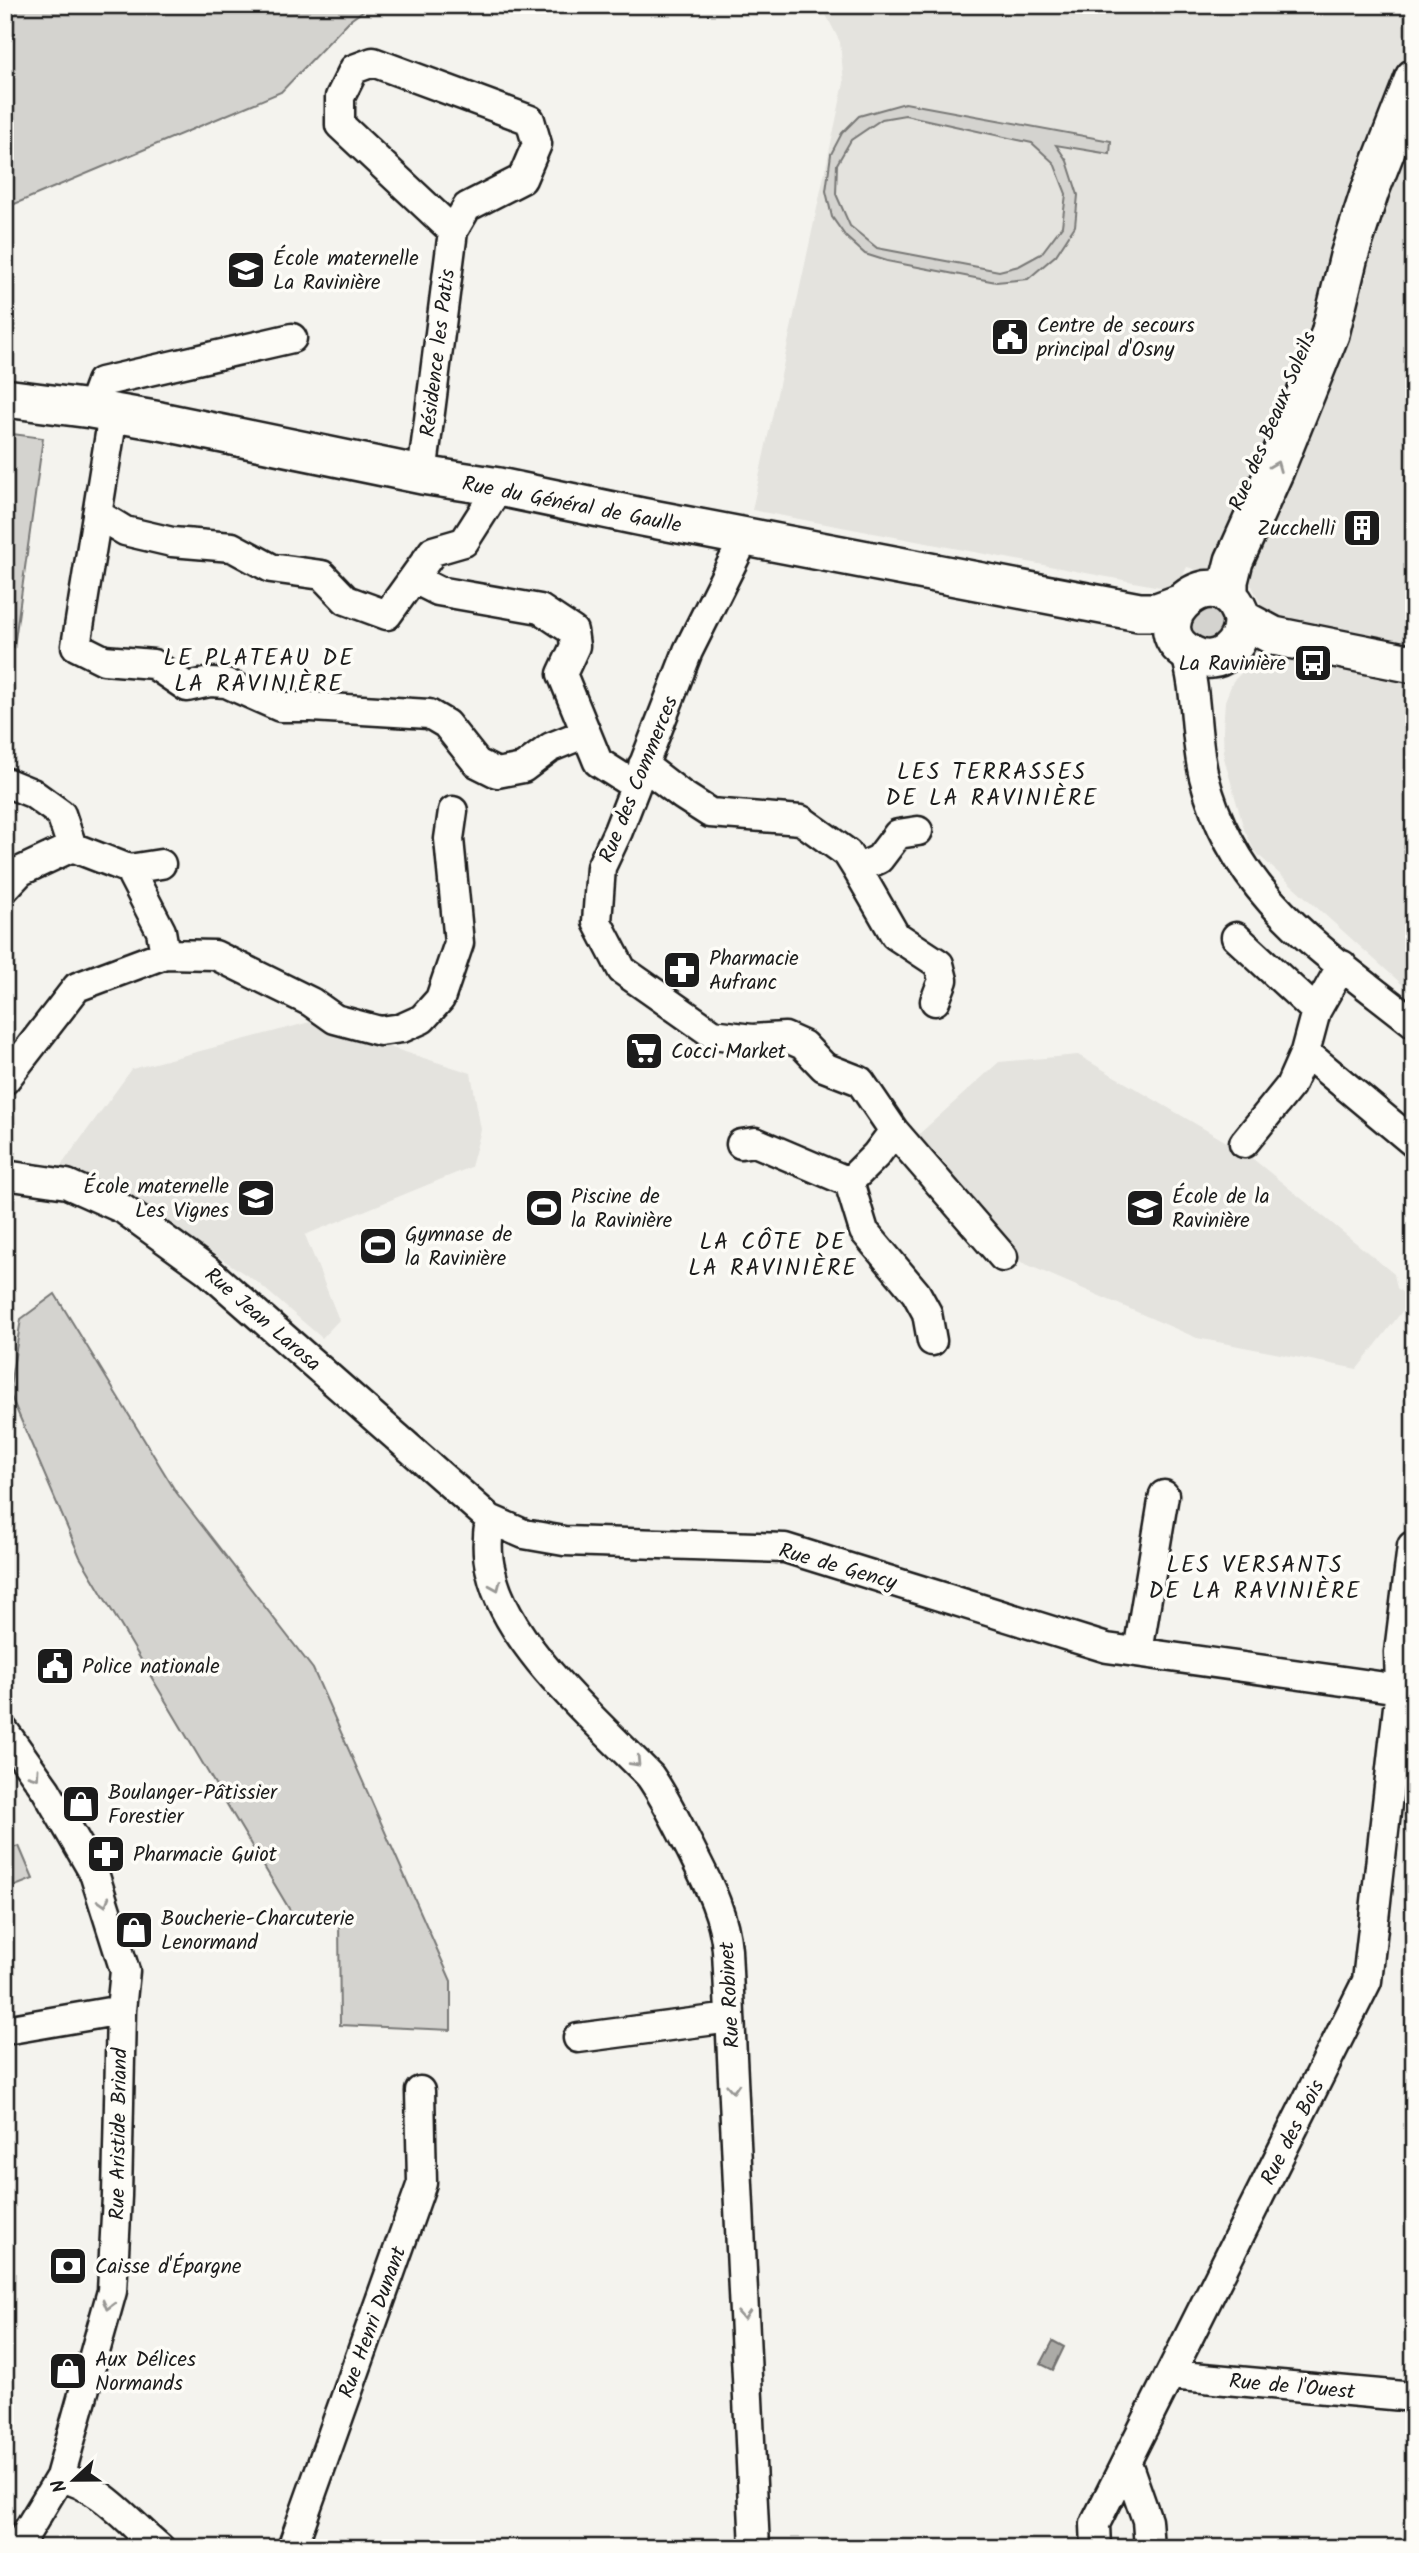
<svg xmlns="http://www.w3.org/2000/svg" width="1419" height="2553" font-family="Kalam,sans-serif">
<rect width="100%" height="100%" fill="#f4f3ee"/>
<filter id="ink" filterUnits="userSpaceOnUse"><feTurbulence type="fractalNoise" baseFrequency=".0143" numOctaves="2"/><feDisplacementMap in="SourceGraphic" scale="14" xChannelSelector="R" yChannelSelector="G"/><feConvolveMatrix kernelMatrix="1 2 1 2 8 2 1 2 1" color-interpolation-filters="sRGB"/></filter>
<g filter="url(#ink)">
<path fill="#e4e3de" d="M821,5H1414V995L1255,852L1244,829L1224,758L1223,730L1225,701L1233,681L1251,664L1261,605L1252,586L1187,567L1176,590L752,510L844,83L840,42Z
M310,1022L471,1073L481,1130L471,1167L305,1235L339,1320L322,1338L257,1282L176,1229L60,1167L132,1069Z
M1078,1055L1247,1154L1394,1274L1397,1288L1411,1300L1357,1369L1197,1338L1021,1262L918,1135L999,1062Z"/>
<path fill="#d4d3cf" stroke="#787876" stroke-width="2" fill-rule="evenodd" d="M5,5H371L349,21L281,92L5,208Z
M905,103L1111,141L1110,154L1056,145L1067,161L1078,195L1075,226L1056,255L1028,279L996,282L887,261L865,254L846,237L832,217L826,191L831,154L842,133L859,116ZM905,115L1032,143L1054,163L1066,194L1062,226L1041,254L1019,266L999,271L877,248L850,226L836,194L837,164L851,140L882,119Z
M5,433L43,438L14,647L5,641Z
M1200,605L1226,611L1222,642H1195L1187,627Z
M55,1294L176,1492L313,1669L451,1981V2030L340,2025L339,1919L291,1912L80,1557L9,1392L21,1319Z
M19,1846L33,1879L5,1890V1850Z"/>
<path fill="#abaaa6" stroke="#72716f" stroke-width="2" d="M1053,2341L1064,2347L1053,2370L1041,2364Z"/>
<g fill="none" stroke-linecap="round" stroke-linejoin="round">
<defs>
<path id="minor" d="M91,409L101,382L292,338
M111,413L110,434L76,646L104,660L153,664L187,687L210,682L226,683L280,707H312L429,714L446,724L477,763L497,773L523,768L551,747L586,733
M422,475L453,231L340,125V97L354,69L373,62L530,120L537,144L522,179L467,207L453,231
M97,514L125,531L172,542L232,547L271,568L322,575L346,600L387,615L433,551L464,542L499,487
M745,537L688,651L618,831L601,867L597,922L622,970L713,1034L752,1039L785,1037L803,1045L824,1067L860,1081L894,1131L1003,1257
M414,579L438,591L540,609L573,631L575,646L562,674L598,762L634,785
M1185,651C1198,692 1194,736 1204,777C1235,898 1323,950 1414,1023
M643,765L682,795L710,813L801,820L847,853L857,869L879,859L898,834L918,831
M5,782L32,793L61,814L72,847
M129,869L161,931L165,954
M857,869L895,935L939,964L943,980L935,1001
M5,888L21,871L72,847L129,869L161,864
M1236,937L1316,1011
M1305,1052L1414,1143
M5,1080L77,987L165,954L215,955L311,1002L335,1019L380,1031L402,1028L422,1019L440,999L459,943L449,839L453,811
M1244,1143L1290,1086L1305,1052L1316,1011L1342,965
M741,1144L755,1142L849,1182L864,1231L916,1293L927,1313L932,1341
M5,1175L67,1184L123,1209L207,1270L490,1519L524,1534L564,1541L785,1548L1107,1648L1414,1691
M849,1182L876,1155L894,1131
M490,1519C487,1537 486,1554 491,1572C507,1646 598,1722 650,1776C666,1799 677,1823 690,1848C707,1882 724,1912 727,1950L755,2548
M1138,1652L1164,1495
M5,1732L46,1790L94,1873L125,1971L121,2010L117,2196L112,2291L60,2477L17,2548
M5,2030L121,2010
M578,2038L730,2018
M1170,2375L1414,2397
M1127,2463L1147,2520L1149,2548
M60,2477C101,2486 128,2522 160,2548
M292,2548L422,2183L420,2091
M1096,2548L1095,2524L1367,1981L1400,1689L1399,1652L1412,1546"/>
<path id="major" d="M5,398L91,409L160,421L422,475L499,487L642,517L1139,612H1157L1179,604
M1229,597V581L1234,561L1275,470L1330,334L1349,256L1370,191L1414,78
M1242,619C1243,646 1218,669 1192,655C1132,625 1221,547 1242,619L1274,636L1414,664"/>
</defs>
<use href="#minor" stroke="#1c1c1c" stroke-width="33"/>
<use href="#major" stroke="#1c1c1c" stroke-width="42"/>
<use href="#minor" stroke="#fdfcf7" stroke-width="28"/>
<use href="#major" stroke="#fdfcf7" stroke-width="37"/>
</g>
<defs><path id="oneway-chevron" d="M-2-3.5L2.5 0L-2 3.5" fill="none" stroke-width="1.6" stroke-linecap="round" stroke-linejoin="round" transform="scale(1.75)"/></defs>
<g stroke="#989794">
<use href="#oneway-chevron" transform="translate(1276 466) rotate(-68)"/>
<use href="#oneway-chevron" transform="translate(496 1586) rotate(67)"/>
<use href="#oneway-chevron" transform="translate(636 1762) rotate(47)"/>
<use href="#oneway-chevron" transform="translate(35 1775) rotate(55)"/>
<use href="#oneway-chevron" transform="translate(104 1902) rotate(73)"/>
<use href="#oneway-chevron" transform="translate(733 2088) rotate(87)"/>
<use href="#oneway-chevron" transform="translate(108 2305) rotate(105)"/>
<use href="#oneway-chevron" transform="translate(744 2315) rotate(87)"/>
</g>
</g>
<defs>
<symbol id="school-square" viewBox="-11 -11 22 22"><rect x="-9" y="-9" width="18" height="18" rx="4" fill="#1c1c1c" stroke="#fdfcf7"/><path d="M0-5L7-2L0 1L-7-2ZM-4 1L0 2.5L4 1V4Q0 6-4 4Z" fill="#fff"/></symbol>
<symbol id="civic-square" viewBox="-11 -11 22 22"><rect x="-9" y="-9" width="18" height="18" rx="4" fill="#1c1c1c" stroke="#fdfcf7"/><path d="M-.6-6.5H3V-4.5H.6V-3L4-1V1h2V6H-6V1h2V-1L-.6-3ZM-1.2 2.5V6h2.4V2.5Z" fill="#fff"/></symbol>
<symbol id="building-square" viewBox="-11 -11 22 22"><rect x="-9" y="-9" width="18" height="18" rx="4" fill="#1c1c1c" stroke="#fdfcf7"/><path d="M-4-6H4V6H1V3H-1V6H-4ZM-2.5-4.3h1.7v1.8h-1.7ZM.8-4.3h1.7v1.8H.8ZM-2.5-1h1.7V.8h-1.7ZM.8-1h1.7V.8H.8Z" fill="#fff"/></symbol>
<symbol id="bus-square" viewBox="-11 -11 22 22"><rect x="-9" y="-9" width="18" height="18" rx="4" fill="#1c1c1c" stroke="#fdfcf7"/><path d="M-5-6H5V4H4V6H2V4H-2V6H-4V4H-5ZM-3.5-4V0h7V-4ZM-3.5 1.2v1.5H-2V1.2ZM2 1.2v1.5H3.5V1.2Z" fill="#fff"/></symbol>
<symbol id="pharmacy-square" viewBox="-11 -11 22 22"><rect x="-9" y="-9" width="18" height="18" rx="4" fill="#1c1c1c" stroke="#fdfcf7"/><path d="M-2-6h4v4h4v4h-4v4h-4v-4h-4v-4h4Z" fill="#fff"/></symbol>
<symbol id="supermarket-square" viewBox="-11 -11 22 22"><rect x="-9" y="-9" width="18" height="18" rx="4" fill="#1c1c1c" stroke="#fdfcf7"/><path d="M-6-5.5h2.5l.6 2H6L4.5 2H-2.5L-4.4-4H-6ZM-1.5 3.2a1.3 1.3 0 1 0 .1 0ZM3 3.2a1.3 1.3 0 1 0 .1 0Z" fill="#fff"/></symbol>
<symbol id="stadium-square" viewBox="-11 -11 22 22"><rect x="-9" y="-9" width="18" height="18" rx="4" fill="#1c1c1c" stroke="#fdfcf7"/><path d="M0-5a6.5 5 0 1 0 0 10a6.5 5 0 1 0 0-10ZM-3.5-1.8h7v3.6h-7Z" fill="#fff"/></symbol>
<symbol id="shop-square" viewBox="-11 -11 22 22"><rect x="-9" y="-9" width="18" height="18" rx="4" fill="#1c1c1c" stroke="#fdfcf7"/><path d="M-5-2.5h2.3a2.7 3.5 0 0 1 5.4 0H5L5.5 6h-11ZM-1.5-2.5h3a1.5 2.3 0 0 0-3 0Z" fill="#fff"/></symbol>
<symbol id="bank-square" viewBox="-11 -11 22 22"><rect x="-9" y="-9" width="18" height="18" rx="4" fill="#1c1c1c" stroke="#fdfcf7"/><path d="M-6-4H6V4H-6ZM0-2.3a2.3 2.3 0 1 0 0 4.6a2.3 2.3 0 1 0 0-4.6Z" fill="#fff"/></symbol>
</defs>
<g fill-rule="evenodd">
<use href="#school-square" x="224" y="248" width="44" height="44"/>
<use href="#civic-square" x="988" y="315" width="44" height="44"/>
<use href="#building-square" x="1340" y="506" width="44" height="44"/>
<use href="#bus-square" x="1291" y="641" width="44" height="44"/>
<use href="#pharmacy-square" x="660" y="948" width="44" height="44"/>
<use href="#supermarket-square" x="622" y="1029" width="44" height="44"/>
<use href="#school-square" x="234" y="1176" width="44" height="44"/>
<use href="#stadium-square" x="522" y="1186" width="44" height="44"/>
<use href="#school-square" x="1123" y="1186" width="44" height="44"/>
<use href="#stadium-square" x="356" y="1224" width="44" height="44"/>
<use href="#civic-square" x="33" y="1644" width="44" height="44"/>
<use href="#shop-square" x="59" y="1782" width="44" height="44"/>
<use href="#pharmacy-square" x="84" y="1832" width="44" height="44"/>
<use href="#shop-square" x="112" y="1908" width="44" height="44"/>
<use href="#bank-square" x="46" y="2244" width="44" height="44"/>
<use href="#shop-square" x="46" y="2349" width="44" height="44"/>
</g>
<g text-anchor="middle" stroke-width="7" stroke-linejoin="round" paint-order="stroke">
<g font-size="21" fill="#1c1c1c" stroke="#fdfcf7" text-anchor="start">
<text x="273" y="265">École maternelle<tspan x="273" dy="24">La Ravinière</tspan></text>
<text x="1037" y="332">Centre de secours<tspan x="1037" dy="24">principal d'Osny</tspan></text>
<text x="1335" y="535" text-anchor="end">Zucchelli</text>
<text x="1286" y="670" text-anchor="end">La Ravinière</text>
<text x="709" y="965">Pharmacie<tspan x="709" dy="24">Aufranc</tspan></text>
<text x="671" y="1058">Cocci Market</text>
<text x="229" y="1193" text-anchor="end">École maternelle<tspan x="229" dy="24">Les Vignes</tspan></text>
<text x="571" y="1203">Piscine de<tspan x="571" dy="24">la Ravinière</tspan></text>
<text x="1172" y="1203">École de la<tspan x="1172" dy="24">Ravinière</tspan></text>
<text x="405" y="1241">Gymnase de<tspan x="405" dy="24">la Ravinière</tspan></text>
<text x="82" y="1673">Police nationale</text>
<text x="108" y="1799">Boulanger-Pâtissier<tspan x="108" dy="24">Forestier</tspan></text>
<text x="133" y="1861">Pharmacie Guiot</text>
<text x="161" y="1925">Boucherie-Charcuterie<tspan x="161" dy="24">Lenormand</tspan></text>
<text x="95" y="2273">Caisse d'Épargne</text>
<text x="95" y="2366">Aux Délices<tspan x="95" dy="24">Normands</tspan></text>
</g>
<g font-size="21" fill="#1c1c1c" stroke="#fdfcf7">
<text transform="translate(437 353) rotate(-83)" y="7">Résidence les Patis</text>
<text transform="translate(1272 421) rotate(-67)" y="7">Rue des Beaux Soleils</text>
<text transform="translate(572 504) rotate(11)" y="7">Rue du Général de Gaulle</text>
<text transform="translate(638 779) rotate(-68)" y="7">Rue des Commerces</text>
<text transform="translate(263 1319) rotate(41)" y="7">Rue Jean Larosa</text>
<text transform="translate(838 1566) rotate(16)" y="7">Rue de Gency</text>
<text transform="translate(729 1995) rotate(-93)" y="7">Rue Robinet</text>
<text transform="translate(1292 2132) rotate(-63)" y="7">Rue des Bois</text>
<text transform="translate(118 2134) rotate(-89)" y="7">Rue Aristide Briand</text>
<text transform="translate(372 2322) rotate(-70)" y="7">Rue Henri Dunant</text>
<text transform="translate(1292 2386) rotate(5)" y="7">Rue de l'Ouest</text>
</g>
<g font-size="23" letter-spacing="2" fill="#1c1c1c" stroke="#fdfcf7">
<text x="259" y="665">LE PLATEAU DE<tspan x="259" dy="26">LA RAVINIÈRE</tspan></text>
<text x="992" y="779">LES TERRASSES<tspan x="992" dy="26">DE LA RAVINIÈRE</tspan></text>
<text x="773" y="1249">LA CÔTE DE<tspan x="773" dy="26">LA RAVINIÈRE</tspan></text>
<text x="1255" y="1572">LES VERSANTS<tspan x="1255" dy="26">DE LA RAVINIÈRE</tspan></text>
</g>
</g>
<rect width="1419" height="2553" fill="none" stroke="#fdfcf7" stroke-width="28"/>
<rect x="14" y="14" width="1391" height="2525" fill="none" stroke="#1c1c1c" stroke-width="2.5" filter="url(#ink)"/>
<g transform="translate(74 2480) rotate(248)" stroke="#fdfcf7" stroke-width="5" paint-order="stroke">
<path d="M0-5L12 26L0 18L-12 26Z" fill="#1c1c1c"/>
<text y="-10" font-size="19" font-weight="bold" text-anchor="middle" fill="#1c1c1c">N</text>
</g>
</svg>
